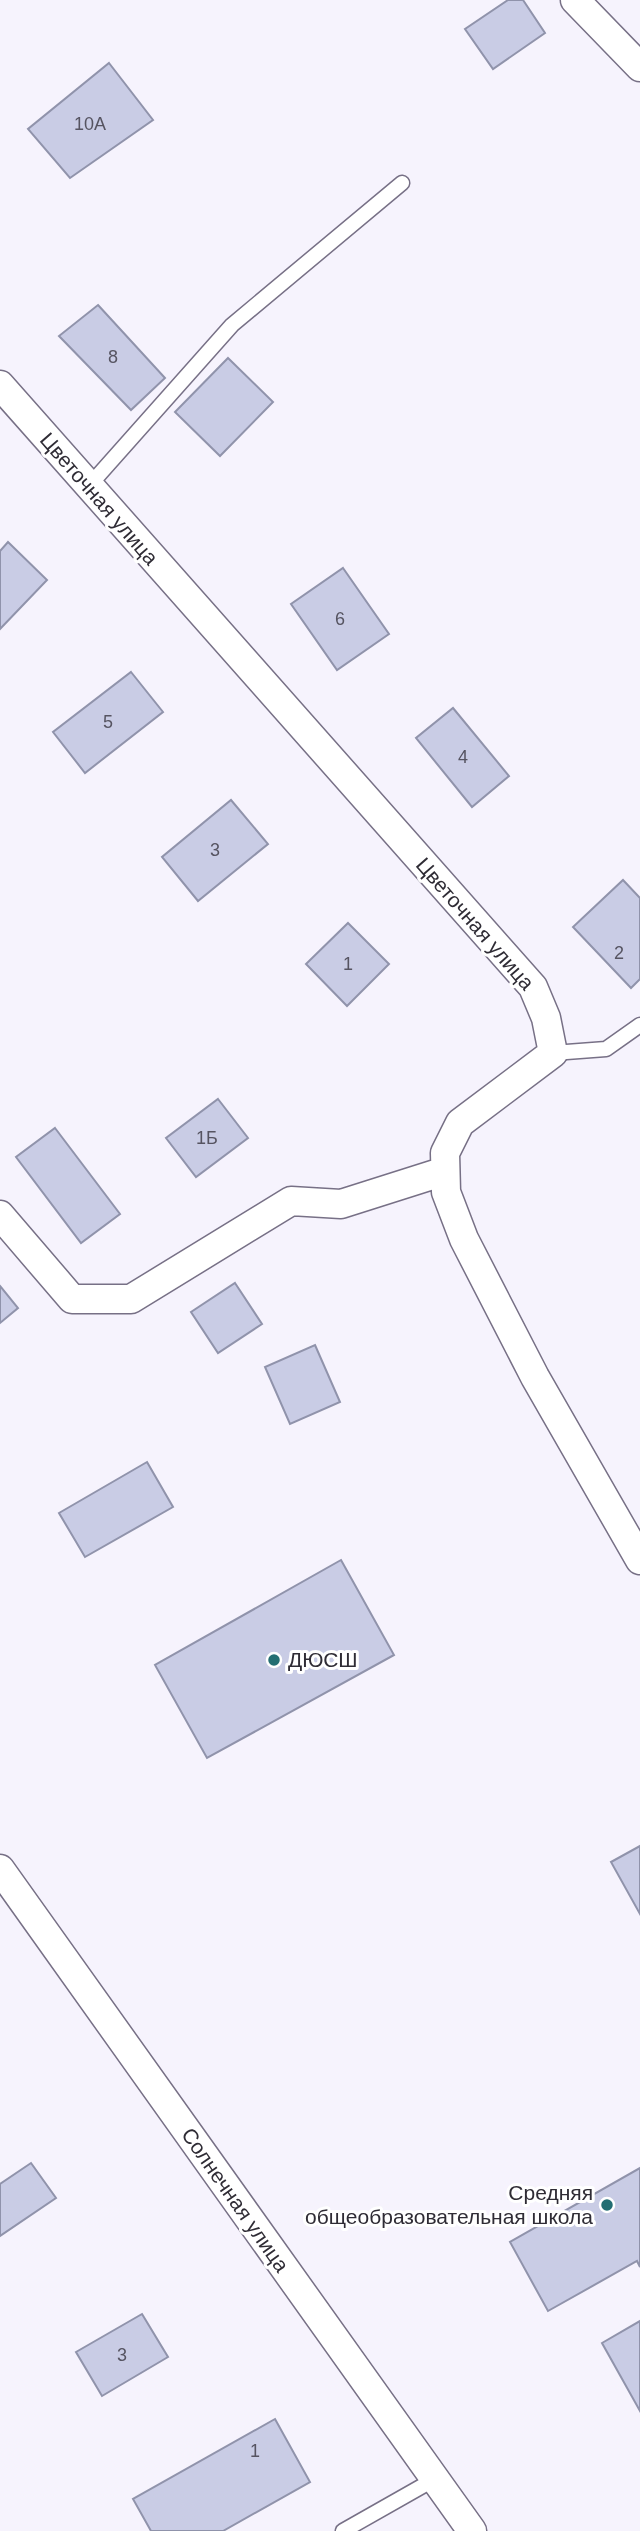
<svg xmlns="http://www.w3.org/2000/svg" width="640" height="2531" font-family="Helvetica,sans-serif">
<rect width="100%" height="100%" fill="#f6f3fd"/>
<path fill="#c9cce5" stroke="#9093ab" stroke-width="2" d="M508,0H523L545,33L493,69L465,29Z
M109,63L153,120L70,178L28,129Z
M98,305L165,378L131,410L59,336Z
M228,358L273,402L220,456L175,412Z
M8,542L47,580L0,629V551Z
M343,568L389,634L337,670L291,604Z
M131,672L163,712L85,773L53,732Z
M453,708L509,776L472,807L416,738Z
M231,800L268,844L198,901L162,857Z
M623,880L640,898V979L631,988L573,927Z
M348,923L389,964L347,1006L306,964Z
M218,1099L248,1138L196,1177L166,1138Z
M55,1128L120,1214L81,1243L16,1157Z
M235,1283L262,1324L218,1353L191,1312Z
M0,1286L18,1308L0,1323Z
M315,1345L340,1402L290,1424L265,1367Z
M147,1462L173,1507L85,1557L59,1513Z
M341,1560L394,1655L207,1758L155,1665Z
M640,1846V1914L611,1862Z
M31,2163L56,2198L0,2236V2184Z
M640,2168V2267L637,2261L548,2311L510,2242Z
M142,2314L168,2357L102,2396L76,2352Z
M640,2321V2411L602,2343Z
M275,2419L310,2482L223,2531H151L133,2499Z"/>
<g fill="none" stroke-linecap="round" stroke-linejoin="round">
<defs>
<path id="service" d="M88,487L232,325L402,183
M553,1053L606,1049L640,1025
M343,2531L433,2480"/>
<path id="minor" d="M575,0L640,67
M0,385L533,987L546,1018L553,1053L460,1123L445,1153L446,1192L464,1239L535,1377L640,1560
M0,1215L72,1299H131L291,1201L341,1204L445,1171
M0,1869L472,2531"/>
</defs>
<use href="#service" stroke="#777086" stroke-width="17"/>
<use href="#minor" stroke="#777086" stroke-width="31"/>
<use href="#service" stroke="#fff" stroke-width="14"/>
<use href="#minor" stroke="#fff" stroke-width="28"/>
</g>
<g fill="#236e72" stroke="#fff" stroke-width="2.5">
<circle cx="274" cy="1660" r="7"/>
<circle cx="607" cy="2205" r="7"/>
</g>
<g text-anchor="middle" stroke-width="6" stroke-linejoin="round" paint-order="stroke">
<g font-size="18" fill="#565461">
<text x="90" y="130">10А</text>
<text x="113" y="363">8</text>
<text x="340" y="625">6</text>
<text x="108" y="728">5</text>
<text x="463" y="763">4</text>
<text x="215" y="856">3</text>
<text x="619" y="959">2</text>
<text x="348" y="970">1</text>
<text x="207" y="1144">1Б</text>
<text x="122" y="2361">3</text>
<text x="255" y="2457">1</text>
</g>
<g font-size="21" fill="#2f2c35" stroke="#fff">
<text transform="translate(99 499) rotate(49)" y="7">Цветочная улица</text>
<text transform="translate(475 924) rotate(49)" y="7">Цветочная улица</text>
<text transform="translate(235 2200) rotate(55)" y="7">Солнечная улица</text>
</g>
<g font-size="21" fill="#2f2c35" stroke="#fff" text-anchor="start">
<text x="288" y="1667">ДЮСШ</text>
<text x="593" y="2200" text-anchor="end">Средняя<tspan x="593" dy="24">общеобразовательная школа</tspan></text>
</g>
</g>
</svg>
